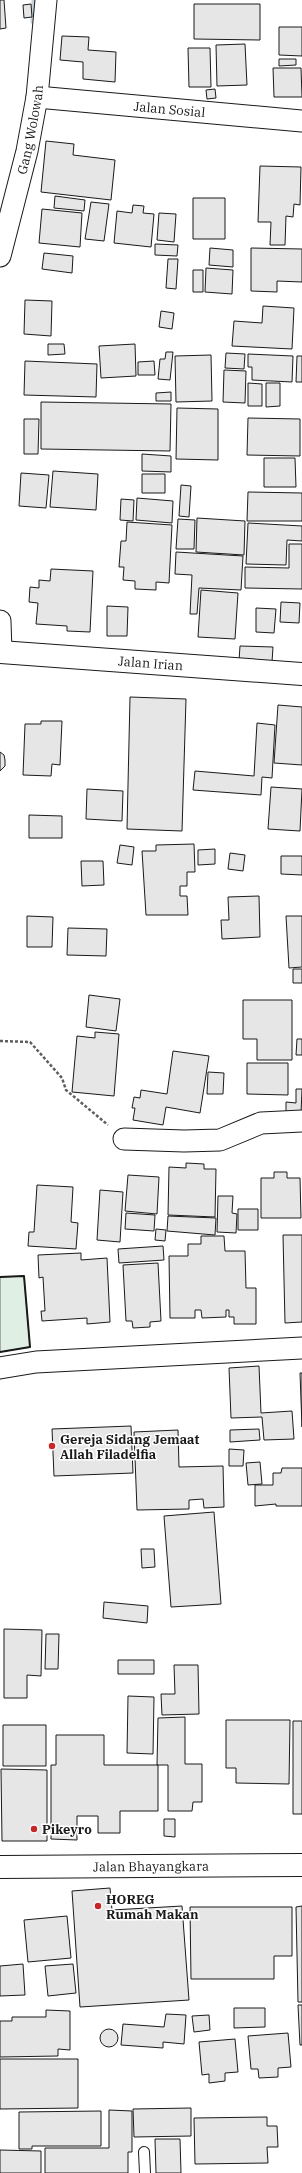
<svg xmlns="http://www.w3.org/2000/svg" width="302" height="2173" font-family="'IBM Plex Serif',serif">
<rect width="100%" height="100%" fill="#fff"/>
<path fill="#e0efe3" stroke="#6a6a6a" d="M24,1276L30,1347L0,1352V1277Z"/>
<g fill="none" stroke-linecap="round" stroke-linejoin="round">
<path stroke="#c6d2dc" stroke-width="7" d="M34,21L35,0"/>
</g>
<path fill="#e6e6e6" stroke="#1a1a1a" d="M0,0H4L6,28L0,29Z
M31,4L32,17L24,18L23,5Z
M194,4H260V40L194,39Z
M279,27H302V56L279,55Z
M62,36L89,37L88,50L116,52L115,82L83,79V62L60,60Z
M245,44L247,85L217,86L216,45Z
M188,48H210L211,87H189Z
M279,59H296V65L279,66Z
M273,68H301L302,97H274Z
M215,89L216,98L207,99L206,90Z
M46,141L74,144L73,155L115,160L111,200L41,192Z
M260,166L301,167L300,205L294,204L293,217L286,216L285,245H270L271,222H258Z
M55,196L85,200L84,211L54,208Z
M193,198H225V239H193Z
M91,202L109,204L104,241L85,239Z
M133,205L144,206L143,213L154,214L151,247L114,243L117,211L132,213Z
M42,209L82,213L80,247L39,243Z
M159,213L176,214L174,242L157,240Z
M155,244L178,245L177,256L155,255Z
M210,248L233,250V267L209,265Z
M251,248L302,249V282L277,281V292L251,291Z
M44,253L73,256L72,273L42,269Z
M168,259H178L176,289L166,288Z
M206,268L233,270L232,294L205,292Z
M193,270H203V292H193Z
M25,300L52,301L51,336L24,334Z
M263,306L294,308L292,349L232,346L234,321L262,323Z
M161,311L174,313L172,329L159,327Z
M48,344H64L65,354L48,355Z
M135,344L136,376L101,378L99,346Z
M166,352H173L170,380L158,379L160,359H165Z
M226,353L245,354L244,369L225,368Z
M248,354L293,356L292,382L252,380V367H248Z
M211,355L212,401L176,402L175,356Z
M297,356H302V382H296Z
M25,361L97,364L96,397L24,395Z
M154,361L155,375H138V362Z
M224,370L246,371L245,403L223,402Z
M248,383L262,384V406H248Z
M266,383H280V406L266,407Z
M171,392V401H156V393Z
M41,402L171,404L170,451L41,449Z
M177,408L218,409V460L176,459Z
M248,418L300,419V456L247,455Z
M24,419H39L38,454H24Z
M142,454L171,456V472L142,471Z
M264,458H295L296,487H264Z
M53,471L98,474L96,510L50,507Z
M21,473L49,475L46,508L19,506Z
M142,474H165V493H142Z
M181,485L191,486L189,517L179,516Z
M248,492L302,493V521H247Z
M137,498L173,501L172,523L136,520Z
M121,499L134,500L133,521L120,520Z
M197,518L245,521L244,555L196,552Z
M178,519L195,520L194,549H176Z
M127,522L172,525L169,583L156,582V590L135,589V581L123,580L124,567H119L121,541H126Z
M248,523L302,526V541L287,540L286,565L246,564Z
M289,544H302V589L245,588V567L289,568Z
M176,552L243,556L241,590L199,588L197,614H190L192,575L175,574Z
M51,569L93,571L90,632L67,631V626L36,624L38,603L29,602L30,587L39,588V580L50,581Z
M201,590L238,593L235,639L198,637Z
M281,602L300,603L299,623L280,622Z
M107,606L128,607L127,636H107Z
M256,608L276,609L274,633L256,632Z
M240,646L273,647L272,662L239,661Z
M130,697L186,699L182,831L127,829Z
M278,705L302,707V765L274,763Z
M41,721H62L60,765L52,764L51,776L23,775L25,724H41Z
M257,723L275,725L272,778L262,777L261,795L193,790L195,771L254,776Z
M0,752L4,755L5,760V766L0,771Z
M271,787L302,789L300,831L268,829Z
M87,789L123,791L122,821L86,819Z
M29,815L62,816V838H29Z
M194,844L195,872H187V886H180V896H187L188,915H146L142,851H156V845Z
M120,845L134,847L132,865L117,863Z
M215,849V864L198,865V850Z
M230,853L245,855L243,871L228,869Z
M281,856H302V875L281,874Z
M81,861H103L104,885L82,886Z
M259,896L260,937L222,939L221,920H229L228,897Z
M27,916L53,917L52,947H27Z
M286,916H302V967L289,968Z
M68,928L107,929L106,956L67,955Z
M293,969H302V983H293Z
M89,995L120,999L116,1031L86,1027Z
M243,1000H292V1060H257V1039H243Z
M95,1032L119,1034L114,1096L72,1092L77,1036L95,1038Z
M297,1039H302V1055H296Z
M173,1051L209,1056L200,1113L166,1107L163,1125L133,1120L135,1108H132L134,1097L140,1098L141,1090L167,1094Z
M247,1063H288V1095L247,1094Z
M208,1072L224,1073L223,1094H207Z
M296,1089H302L301,1114H286V1102L296,1103Z
M186,1163L204,1164V1169H216L215,1217L168,1215L169,1167L186,1168Z
M274,1172H287V1178H300L301,1218H261V1178H274Z
M128,1175L159,1177L157,1214L125,1211Z
M37,1185L73,1187L71,1222L78,1223L76,1249L28,1246L29,1232H34Z
M100,1190L123,1192L120,1242L97,1240Z
M218,1196H233L232,1213L237,1214L236,1233L217,1232Z
M238,1209H258V1230H238Z
M126,1213L155,1215L154,1231L125,1229Z
M168,1216L216,1218L215,1235L167,1231Z
M156,1229L166,1230L165,1241L155,1240Z
M283,1235H302V1322L285,1323Z
M201,1236H224L225,1251H245L246,1288H256V1324H234V1317H229V1310H226V1317L202,1318L201,1310H195V1318H170L169,1256H188V1244H201Z
M163,1246L164,1260L119,1263L118,1249Z
M81,1253V1260L107,1258L110,1322L87,1324V1318L42,1321L41,1311H45L43,1277L39,1278L38,1255Z
M158,1263L161,1321L150,1322V1327L133,1328L132,1321H126L123,1265Z
M259,1366L261,1413L292,1411L294,1439L264,1440L262,1417L231,1418L229,1368Z
M300,1373H302V1427Z
M131,1426L133,1473L54,1476L52,1429Z
M259,1429L260,1440L230,1442V1430Z
M178,1430L179,1467L223,1466L224,1507L204,1508L203,1499L189,1500V1509L137,1510L134,1432Z
M229,1449L244,1450L243,1466H229Z
M260,1462L262,1484L248,1485L246,1463Z
M282,1468H302V1506H276V1504L255,1506V1485H273V1473H281Z
M214,1512L221,1604L171,1607L164,1516Z
M141,1549H154L155,1567L142,1568Z
M104,1602L148,1606L147,1623L103,1618Z
M4,1629L42,1630L41,1676L27,1675V1698H4Z
M46,1634H59L58,1669H45Z
M118,1660H154V1674H118Z
M174,1665H198L199,1714L162,1715L161,1694H175Z
M128,1696L154,1697L153,1754L127,1753Z
M185,1717V1764H202V1802H193L192,1811H168V1765H157L158,1718Z
M226,1720H290L289,1784L236,1783V1768H226Z
M293,1721H302V1814H293Z
M3,1725H46V1766H3Z
M56,1735H104V1765H158V1811H120V1833H98V1816H77V1840L51,1839V1765H56Z
M1,1769L47,1770V1841H2Z
M164,1819H175V1837L164,1836Z
M110,1888L112,1910L182,1906L189,2000L80,2007L72,1891Z
M302,1906V2002H298L296,1907Z
M190,1907H292V1956H274V1979H191Z
M67,1916L71,1958L28,1962L24,1920Z
M23,1964L25,1995L0,1996V1966Z
M73,1964L76,1993L48,1996L45,1966Z
M298,2005H302V2045H300Z
M234,2008H265V2027L234,2028Z
M46,2010L70,2011V2050L58,2049V2056L0,2057V2021H12V2017H46Z
M166,2014L186,2015L184,2044L163,2042V2048L121,2045L123,2024L164,2027Z
M209,2015L210,2030L194,2032L192,2016Z
M100 2038a9 9 0 1 1 18 0a9 9 0 1 1-18 0Z
M288,2033L291,2067L278,2068V2077L259,2078L258,2069H251L248,2036Z
M235,2039L238,2072L225,2073V2081L209,2083V2074L202,2075L199,2042Z
M0,2059H78V2108L0,2109Z
M191,2108V2136L134,2137L133,2109Z
M109,2110L132,2111V2152H128V2173H45V2148H109Z
M101,2111V2146H32V2149H19V2112Z
M267,2117V2126H277L278,2147H267L268,2163L195,2164L194,2118Z
M155,2139H180L181,2173H156Z
M0,2150L41,2151V2173H0Z"/>
<g fill="none" stroke-linecap="round" stroke-linejoin="round">
<defs>
<path id="lane" d="M144,2152L145,2173"/>
<g id="street">
<path id="s1" d="M37,97L302,121"/>
<path id="s2" d="M0,256L27,151L37,97L46,0"/>
<path d="M0,621L1,652"/>
<path d="M124,1139L184,1141L220,1140L261,1123L302,1121"/>
<path d="M0,1368L36,1362L302,1348"/>
</g>
<g id="secondary">
<path id="s3" d="M0,652L302,674"/>
<path id="s4" d="M0,1867L302,1865"/>
</g>
</defs>
<use href="#lane" stroke="#1a1a1a" stroke-width="12"/>
<use href="#street" stroke="#1a1a1a" stroke-width="23"/>
<use href="#secondary" stroke="#1a1a1a" stroke-width="24"/>
<path stroke="#5f5f5f" stroke-width="2.5" stroke-dasharray="3 2" stroke-linecap="butt" d="M0,1041L30,1042L62,1078L66,1090L108,1125"/>
<use href="#lane" stroke="#fff" stroke-width="10"/>
<use href="#street" stroke="#fff" stroke-width="21"/>
<use href="#secondary" stroke="#fff" stroke-width="22"/>
<path stroke="#1a1a1a" stroke-width="2" d="M0,1277L24,1276L30,1347L0,1352"/>
</g>
<g fill="#c62828" stroke="#fff" stroke-width="1.5">
<circle cx="52" cy="1446" r="4"/>
<circle cx="34" cy="1829" r="4"/>
<circle cx="98" cy="1906" r="4"/>
</g>
<g text-anchor="middle" stroke-width="3" stroke-linejoin="round" paint-order="stroke">
<g font-size="13" fill="#1a1a1a" stroke="#fff">
<text dy="5" stroke="none"><textPath href="#s1" startOffset="133">Jalan Sosial</textPath></text>
<text dy="5" stroke="none"><textPath href="#s2" startOffset="130">Gang Wolowah</textPath></text>
<text dy="5" stroke="none"><textPath href="#s3" startOffset="151">Jalan Irian</textPath></text>
<text dy="5" stroke="none"><textPath href="#s4" startOffset="151">Jalan Bhayangkara</textPath></text>
</g>
<g font-size="13" font-weight="bold" fill="#1a1a1a" stroke="#fff" text-anchor="start">
<text x="60" y="1444">Gereja Sidang Jemaat<tspan x="60" dy="15">Allah Filadelfia</tspan></text>
<text x="42" y="1834">Pikeyro</text>
<text x="106" y="1904">HOREG<tspan x="106" dy="15">Rumah Makan</tspan></text>
</g>
</g>
</svg>
